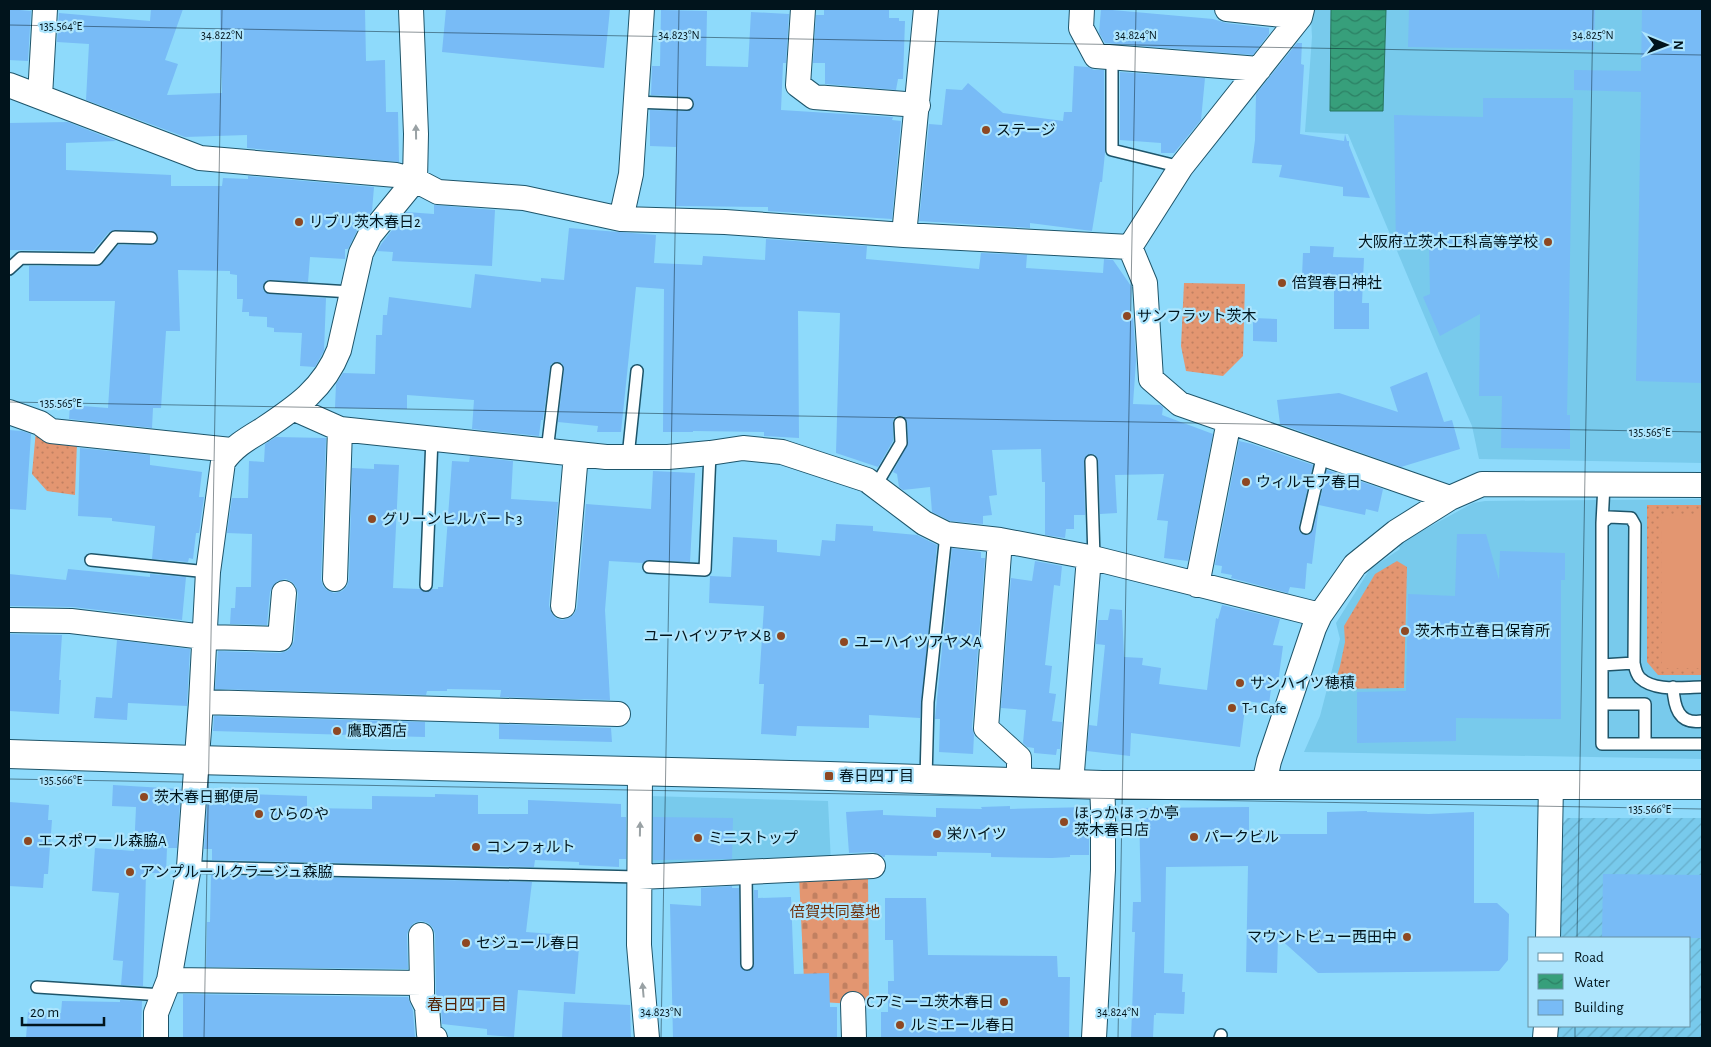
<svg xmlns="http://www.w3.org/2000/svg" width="1711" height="1047" font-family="'Alegreya Sans','Noto Sans JP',sans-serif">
<defs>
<pattern id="industrial-furrows" width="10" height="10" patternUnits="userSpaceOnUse" patternTransform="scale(1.25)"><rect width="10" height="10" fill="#78caec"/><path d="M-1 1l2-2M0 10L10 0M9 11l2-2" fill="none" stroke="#66adca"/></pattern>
<pattern id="grass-dots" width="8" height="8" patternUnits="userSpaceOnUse" patternTransform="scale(1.25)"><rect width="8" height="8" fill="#e39671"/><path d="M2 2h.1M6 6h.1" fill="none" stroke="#c18061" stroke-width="1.8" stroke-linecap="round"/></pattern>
<pattern id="cemetery-stones" width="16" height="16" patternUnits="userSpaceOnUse" patternTransform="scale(1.25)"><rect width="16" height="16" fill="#e39671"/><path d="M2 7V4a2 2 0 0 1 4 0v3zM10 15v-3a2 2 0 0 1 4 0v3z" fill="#c18061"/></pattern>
<pattern id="water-waves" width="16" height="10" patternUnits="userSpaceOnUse" patternTransform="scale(1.25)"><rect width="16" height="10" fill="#379f7b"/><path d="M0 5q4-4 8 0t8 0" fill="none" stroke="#2c8064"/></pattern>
</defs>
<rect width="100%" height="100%" fill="#8edafb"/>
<path fill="#78caec" d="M1314,9H1702V463L1479,459L1472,426L1439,351L1348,134L1305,132L1312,37L1311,19Z
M1702,499V759L1304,752L1320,716L1340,639L1336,623L1370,569L1400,549L1398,544L1473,503L1485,501Z
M648,796L828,801L831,863L656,868L650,861Z"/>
<path fill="url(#industrial-furrows)" d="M1567,818H1702V1038H1555V1026H1690V938H1557L1559,829Z"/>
<path fill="url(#grass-dots)" d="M1184,283L1245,284L1243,356L1223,376L1186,371L1181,346Z
M36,430L77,442L75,495L47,491L32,474Z
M1647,505H1702V675H1658L1647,662Z
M1397,561L1407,567L1404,688L1333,689L1340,666L1345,642L1344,626L1375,574Z"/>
<path fill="url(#cemetery-stones)" d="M868,874L869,1005L805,1001L799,876Z"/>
<path fill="#e39671" d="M1661,516H1702V668H1662Z"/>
<path fill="url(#water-waves)" stroke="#27755e" d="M1331,9L1386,10L1383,111H1330Z"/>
<path fill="#78bbf6" d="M9,9L31,11L28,61L9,60Z
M151,9H183L165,60L178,64L167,95L222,93L220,9H365L366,61L385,60L386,112H398L399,162L247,148V135L185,137L86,100L89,44L57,42L59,13L150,21Z
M446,9H610L604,68L442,52Z
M824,9H889V18H899V21H905L903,79H898L896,90L825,84V63H813L816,15H824Z
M1101,9L1213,19L1226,23L1269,28V34L1253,55L1105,43L1099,33Z
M1409,9H1595L1594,50L1408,47Z
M1642,9H1702V383L1636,381L1641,92L1574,90V70L1641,71Z
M661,10L707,11L706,66L748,67L751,12L789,14L786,63H783L781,110L893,117L892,120L901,121L892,219L768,211V207L675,206L676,147L650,146V110L687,111L693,108L694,104L691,98L688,97L651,95L652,66H660Z
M1297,43H1302L1301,64L1304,65L1300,134L1344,141L1345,134L1347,141H1349V145L1370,198L1343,196V187L1279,177L1282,165L1252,163L1255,140L1256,94Z
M1074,66L1088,67L1094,70H1104L1105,153L1102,182H1100L1092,231L1030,223V228L919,221L929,124L942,125L946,89L962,90L968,83L1003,113L1063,121L1064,112H1072Z
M1120,72L1205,78L1201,120L1174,153H1161V143L1120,140Z
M1483,98H1573L1567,415H1570V449L1501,448L1502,396H1479L1480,314L1440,336L1423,297L1430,294L1429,248L1396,249L1394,115L1483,117Z
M68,122L116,141L66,143V170L171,175V186H222L223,178L248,179V176L374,187L372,211L358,229L348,249H345V259L310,257L308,282L270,280L266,281L263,286L264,291L270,294L326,298L324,351L315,367L300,366L302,333L274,332V328L267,327V317L249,316V312H242L243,299H237V275L230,274V271L178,270L180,331H166L161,408H153L152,428L69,419L70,405L108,408L115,301H29V266H100L118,245H151L157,242L158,238L157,234L152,231L115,230L109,232L93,251L9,250V123Z
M434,205L495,210L492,266L392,261L393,252L377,251L382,243L406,212L434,214Z
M569,228L656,235L654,263L702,265L703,256L765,260L766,239L867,246L866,259L979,269L981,253L1027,255L1026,268L1103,273L1104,259L1113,260L1131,286L1130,316H1133L1136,361L1133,404L1160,405L1163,407L1162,415L1213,434L1188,561L1164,558L1168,521L1157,520L1164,474L1115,475L1117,513L1100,514L1098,460L1094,454L1087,455L1084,461L1085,515H1074V529H1066L1065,538L1045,535V482H1042L1041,449L992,450L997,495L989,496L992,515L983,516V524L950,521L932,512L930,487L903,490L899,487L897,474L893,472L908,443L907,422L903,416H896L893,420V441L878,467L836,453L840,313L798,311L799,438L764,436V432L693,431V432H663L664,289L636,287L621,432H597L598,426L558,422L564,370L562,363L557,362L551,364L550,368L543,420H541L539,436L472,429L474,400L407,395V409L335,408L336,384L343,373L375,374L376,335H382L383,315H387L389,297L471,308L475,274L541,282V278L564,280Z
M1310,246L1334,247L1333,257L1364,258L1362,303H1369V329H1334V285L1308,284V276H1302L1303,253H1310Z
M1253,318L1277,319V342L1253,341Z
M1427,372L1444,422L1452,420L1460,449L1401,467L1280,424L1277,400L1339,393L1398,412L1390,387Z
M9,430L22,431L31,434L26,510L9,509Z
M276,437L326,438L321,579L323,586L327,590L334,593L342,591L347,586L349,579L352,468L374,469V464L399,465L393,588L420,589L426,592L432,589H438V587H443L452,461L469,462L470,456L513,461L511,499L558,502L549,605L551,612L556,618L562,620L569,618L574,614L577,608L586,504L651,509L653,471L695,473L690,562L649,560L643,563L609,561L605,610L610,700L500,697L501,690L447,689V691H427L426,695L215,689L218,651L280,653L287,651L291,647L294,641L298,594L296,587L292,582L286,579L278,581L273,586L270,592L267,625L230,624L231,608H235L236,587H251L252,534L227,533L232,498H248L249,461L264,462L265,444Z
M1239,441L1252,444L1313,465L1299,526V531L1304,535H1309L1313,530L1327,470L1383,489L1378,512L1366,509L1365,515L1319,505L1312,564L1307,563L1305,589L1290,587L1288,593L1231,578L1232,575L1221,573L1222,566L1215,565Z
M80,448L150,455V465L202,472L199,497H204L199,533H196L193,559L189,558L188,562L152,559L155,526L112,521V518L78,516Z
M836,524L873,526V531L917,535L937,545L920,718L869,715V728L797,726L796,736L761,734L764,684H759L764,606L709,603L710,576L731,577L733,537L777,540V552L820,556L822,540L835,541Z
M1457,534H1486L1499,580L1500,551L1565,553V580H1561V719L1456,718V741L1357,743V692L1406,691L1408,594L1455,596Z
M952,548L981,552V558H985L972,727L974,735L973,754L939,752L940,719H935Z
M1035,561L1062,566L1060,586L1054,585L1045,665L1052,666L1049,693L1056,694L1052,721L1062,722L1060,749H1057L1056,755L1034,753V748L1027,747L1023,743L1026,710L1001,708L1011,578L1032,581Z
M68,569L150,577V574L186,577L182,620L73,607L9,606V574L66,580Z
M1222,605L1280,619L1273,645L1283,646L1278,683L1272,682L1269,704L1246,701L1240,747L1131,733L1130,756L1087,751L1089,725L1097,726L1105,645L1096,644L1098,620H1108L1110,609L1122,610L1124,657L1143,658L1142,665L1161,668L1159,684L1207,690L1216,618L1218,619Z
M9,634L62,635L59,680H61L59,714L9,711Z
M117,640L190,649L187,706L128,703L127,720L94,718L96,697L112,698Z
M214,716L425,722V737L213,731Z
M499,724L611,728L612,742L499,739Z
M113,785L181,789L177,848H167L166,873H146L143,986L121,985L123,961L113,960L119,893L92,891L95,848L134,851L136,807L112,806Z
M208,789L247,790V794L307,796V808L372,809V796L435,797V794L478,795V814H528V800L621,804V817H626V859H619V867L579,865V862L535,860L534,867L212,860V849H204Z
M9,802L49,805L48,820H52L48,874H44L43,888L9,886Z
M1010,806V809L1089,807V855H1070V857L1052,858L991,857V853L937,852V856L885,855V857H883L879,854L873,852L849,853L846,812L883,810V815L936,817V808L982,809L981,807Z
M1249,807V834H1327V812L1367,811V812L1429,814L1474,812V903H1497L1509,914L1508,960L1499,971L1318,973L1278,937L1277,973L1246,972L1248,866L1166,867L1164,973L1183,974L1182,992H1185L1184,1014L1156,1013V1015H1154L1153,1038H1131L1135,932H1132L1133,902H1141L1139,808Z
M653,817L733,818L732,859L653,860Z
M1603,874L1702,875V938H1602Z
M211,875L532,882L526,932L580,936L575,994L518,990L514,1037L487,1035V1029L442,1024L441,1006L436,994L435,934L433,928L428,923L421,921L414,923L409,929L407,935L408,969L206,967L207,922H210Z
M732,886V888H739L740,964L741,968L747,971L751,970L754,964V890H758V898L791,897L794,974L829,973L830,1007H837V1038H673L670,904L701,906V888Z
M885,898H926L928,955L1057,956L1058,977H1070L1069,1038L919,1037V1038H881V1012H888V981H894L893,940H885Z
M183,994L408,997L413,1011L415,1037H270V1038H183Z
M120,1000L142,1001L141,1038H26L28,1012L61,1013L62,1001L120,1002Z
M564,1002L630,1005L631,1038L562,1037Z"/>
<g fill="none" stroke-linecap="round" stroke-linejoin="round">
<defs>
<path id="service" d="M1112,57V150L1181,167
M634,102L687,104
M9,269L21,258L97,259L115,237L151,238
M270,287L351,292
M547,451L557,369
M628,457L637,371
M1091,461L1094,558
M875,487L901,443L900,423
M1602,523L1604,485
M1306,528L1323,454
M91,560L208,572
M649,567L705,570L710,453
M426,585L432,438
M1602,665L1634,663
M1673,687C1674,706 1678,725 1702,721
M1702,687C1683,687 1655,692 1640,678C1636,674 1635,668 1634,663L1635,525L1631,518L1609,517L1602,523V744H1702
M1602,704H1645V744
M926,779L928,702L946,534
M189,867L639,877
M746,872L747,964
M37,987L163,995
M1220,1038L1221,1035"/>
<path id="minor" d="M803,9L798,85L814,97L918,105
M1082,9L1081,28L1096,56L1259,69
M1227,9L1300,17
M9,85L200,158L396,175L415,180L438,192L524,198L621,219L725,222L904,235L1130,247
M40,96L45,9
M621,219L631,174L642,9
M904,235L926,9
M1130,247L1145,283L1151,379L1180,404L1450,498
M1130,247L1181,167L1300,17L1302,9
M295,409L340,429L606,457H668L710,453L743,448L782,452L867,480L924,523L946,534L1000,540L1089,557L1320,615
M9,412L40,423L51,431L231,450
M1000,540L986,728L1019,758V783
M335,579L340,429
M1197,585L1229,421
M563,606L576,454
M9,620L71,621L204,637L280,639L284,593
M201,702L618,714
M640,771L639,945L647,1038
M1071,784L1089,557
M1264,784L1269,761L1314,628L1320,615L1355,565L1396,532L1450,498L1482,484L1702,485
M639,877L873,866
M421,935L422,983
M1548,938L1551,784
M169,980L422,983V997L427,1007L429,1034L435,1038
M853,1004L854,1038
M156,1038V1013L169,980L189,867L201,702L208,572L223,462C233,447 247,439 262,430C295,408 324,389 339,350L361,253L370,235L415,180L416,134L411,9
M1094,1038L1103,870V808L1102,785
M1545,1038L1546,1026"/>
<path id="tertiary" d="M9,754L196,760L829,776L1102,785H1702"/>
</defs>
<use href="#service" stroke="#1e556a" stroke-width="14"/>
<use href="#minor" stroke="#1e556a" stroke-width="26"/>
<use href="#tertiary" stroke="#1e556a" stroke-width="30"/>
<use href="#service" stroke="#fff" stroke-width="11"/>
<use href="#minor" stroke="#fff" stroke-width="24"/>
<use href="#tertiary" stroke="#fff" stroke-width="28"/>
</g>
<defs><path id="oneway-solid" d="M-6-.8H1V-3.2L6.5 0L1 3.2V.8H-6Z" transform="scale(1.25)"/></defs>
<g fill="#99a1a4">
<use href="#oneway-solid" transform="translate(416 132) rotate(-91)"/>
<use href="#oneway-solid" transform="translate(640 829) rotate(-89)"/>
<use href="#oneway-solid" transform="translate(643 990) rotate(-95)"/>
</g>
<path fill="none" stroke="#01141c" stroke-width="1" stroke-opacity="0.45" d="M9,25L1702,55M9,402L1702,432M9,779L1702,809M1577,938L1593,9M204,1038L222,9M661,1038L679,9M1118,1038L1136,9M1575,1038V1026"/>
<g fill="#8e4822" stroke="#ade5fd" stroke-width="2">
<circle cx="986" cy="130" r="5"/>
<circle cx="299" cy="222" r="5"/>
<circle cx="1548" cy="242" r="5"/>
<circle cx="1282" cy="283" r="5"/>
<circle cx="1127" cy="316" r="5"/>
<circle cx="1246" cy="482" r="5"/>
<circle cx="372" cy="519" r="5"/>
<circle cx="1405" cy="631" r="5"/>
<circle cx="781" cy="636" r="5"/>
<circle cx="844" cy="642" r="5"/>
<circle cx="1240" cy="683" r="5"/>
<circle cx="1232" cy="708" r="5"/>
<circle cx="337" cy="731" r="5"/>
<rect x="824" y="771" width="10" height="10" rx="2.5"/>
<circle cx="144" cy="797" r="5"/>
<circle cx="259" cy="814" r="5"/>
<circle cx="1064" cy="822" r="5"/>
<circle cx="937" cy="834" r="5"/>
<circle cx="1194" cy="837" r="5"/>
<circle cx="698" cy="838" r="5"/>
<circle cx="28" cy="841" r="5"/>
<circle cx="476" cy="847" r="5"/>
<circle cx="130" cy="872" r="5"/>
<circle cx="1407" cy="937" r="5"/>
<circle cx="466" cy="943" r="5"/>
<circle cx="1004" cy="1002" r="5"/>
<circle cx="900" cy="1025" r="5"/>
</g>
<g text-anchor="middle" stroke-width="4.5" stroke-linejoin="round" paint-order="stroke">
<g font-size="15" fill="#01141c" stroke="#ade5fd" text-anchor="start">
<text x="996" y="135">ステージ</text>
<text x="309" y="227">リブリ茨木春日2</text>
<text x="1538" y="247" text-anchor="end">大阪府立茨木工科高等学校</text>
<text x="1292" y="288">倍賀春日神社</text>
<text x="1137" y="321">サンフラット茨木</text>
<text x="1256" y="487">ウィルモア春日</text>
<text x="382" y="524">グリーンヒルパート3</text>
<text x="1415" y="636">茨木市立春日保育所</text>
<text x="771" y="641" text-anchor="end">ユーハイツアヤメB</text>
<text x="854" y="647">ユーハイツアヤメA</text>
<text x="1250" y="688">サンハイツ穂積</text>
<text x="1242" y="713">T-1 Cafe</text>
<text x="347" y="736">鷹取酒店</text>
<text x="839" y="781">春日四丁目</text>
<text x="154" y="802">茨木春日郵便局</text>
<text x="1074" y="818">ほっかほっか亭<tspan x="1074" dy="17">茨木春日店</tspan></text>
<text x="269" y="819">ひらのや</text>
<text x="947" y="839">栄ハイツ</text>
<text x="1204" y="842">パークビル</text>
<text x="708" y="843">ミニストップ</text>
<text x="38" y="846">エスポワール森脇A</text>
<text x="486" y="852">コンフォルト</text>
<text x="140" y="877">アンプルールクラージュ森脇</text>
<text x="1397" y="942" text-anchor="end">マウントビュー西田中</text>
<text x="476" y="948">セジュール春日</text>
<text x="994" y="1007" text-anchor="end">Cアミーユ茨木春日</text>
<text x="910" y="1030">ルミエール春日</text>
</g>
<g font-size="15" fill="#6f300b" stroke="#ade5fd">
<text x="835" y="917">倍賀共同墓地</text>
</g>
<g font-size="16" fill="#512206" stroke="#ade5fd">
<text x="467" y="1010">春日四丁目</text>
</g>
</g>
<g font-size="12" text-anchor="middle" fill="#01141c" stroke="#ade5fd" stroke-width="4.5" stroke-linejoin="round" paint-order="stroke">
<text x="61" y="30">135.564°E</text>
<text x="222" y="39">34.822°N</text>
<text x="679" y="39">34.823°N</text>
<text x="1136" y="39">34.824°N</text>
<text x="1593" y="39">34.825°N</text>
<text x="61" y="407">135.565°E</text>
<text x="1650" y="436">135.565°E</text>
<text x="61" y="784">135.566°E</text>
<text x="1650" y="813">135.566°E</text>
<text x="661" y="1016">34.823°N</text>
<text x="1118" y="1016">34.824°N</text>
</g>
<rect width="1711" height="1047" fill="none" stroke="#01141c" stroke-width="20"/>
<rect x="1528" y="937" width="162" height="90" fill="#ade5fd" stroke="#6891a3"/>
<rect x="1538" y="953" width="25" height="8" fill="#ffffff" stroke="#6891a3"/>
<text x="1574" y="962" font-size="15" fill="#01141c">Road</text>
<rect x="1538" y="974" width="25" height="15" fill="url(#water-waves)" stroke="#6891a3"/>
<text x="1574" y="987" font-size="15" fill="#01141c">Water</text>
<rect x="1538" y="1000" width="25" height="15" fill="#78bbf6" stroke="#6891a3"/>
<text x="1574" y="1012" font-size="15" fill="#01141c">Building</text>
<g transform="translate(1666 45) rotate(91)" stroke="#ade5fd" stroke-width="4" paint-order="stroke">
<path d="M0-4L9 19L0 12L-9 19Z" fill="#01141c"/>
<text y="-8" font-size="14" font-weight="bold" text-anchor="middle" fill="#01141c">N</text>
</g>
<path d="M22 1017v8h82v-8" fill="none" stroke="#01141c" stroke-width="2.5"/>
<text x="30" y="1017" font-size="15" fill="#01141c" stroke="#ade5fd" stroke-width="4" paint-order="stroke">20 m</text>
</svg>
